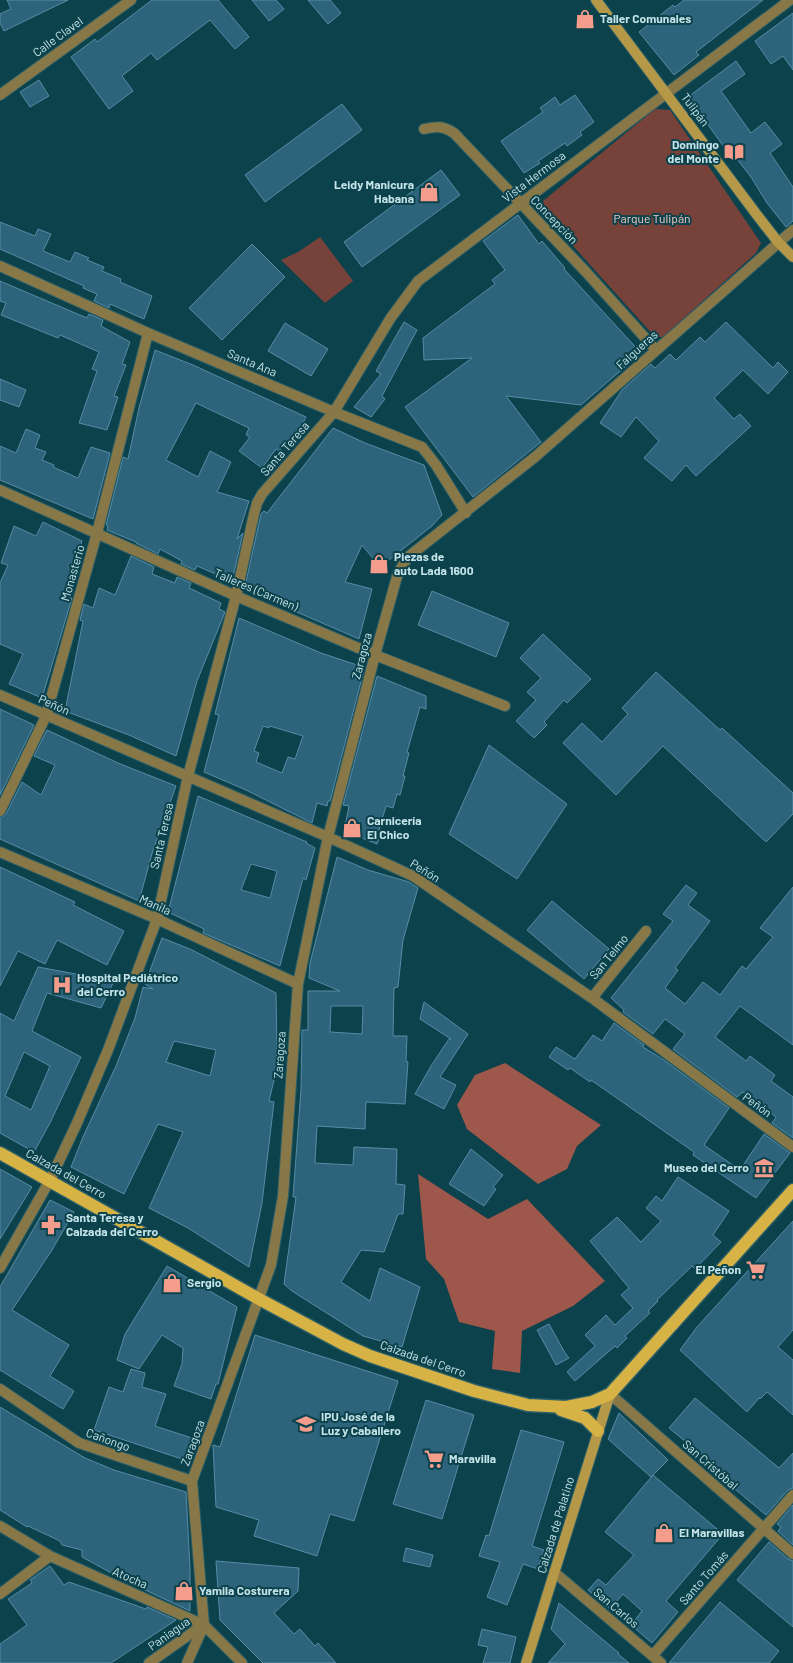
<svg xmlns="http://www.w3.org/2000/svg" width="793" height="1663" font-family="Barlow,sans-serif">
<rect width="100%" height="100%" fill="#0c424b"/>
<path fill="#774239" d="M655,109L670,110L761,243L756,253L663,337H655L546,216L543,201Z
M320,237L353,281L325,303L281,260L298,252Z"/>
<path fill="#9e574b" d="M505,1063L601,1125L577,1146L567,1169L538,1184L467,1129L457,1105L475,1075Z
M418,1174L488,1219L527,1199L605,1281L573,1306L522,1331L520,1373L492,1369L495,1331L459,1322L444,1279L426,1259Z"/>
<path fill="#2e637c" stroke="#568ca6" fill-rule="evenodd" d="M7,0H68L4,31L0,23V14L11,9Z
M152,0H218L249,37L235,49L210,20L157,60L151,53L122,76L133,91L109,109L71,57L95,39L97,42Z
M252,0H276L284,9L269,21Z
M308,0H330L341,13L328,24Z
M684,0H763L696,52L699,55L674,75L639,32L673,5L675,7Z
M793,13V70L783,56L771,64L755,41Z
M736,61L745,74L721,91L751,133L765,122L782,144L770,153L793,187V221L786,227L767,203L751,177L726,145L724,147L688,97Z
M39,80L49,96L30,107L20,92Z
M575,95L594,122L580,132L582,135L567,146L565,143L538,161L540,163L524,173L501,141L543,112L540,108L555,97L560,105Z
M342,104L362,130L265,202L245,175Z
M441,170L460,195L362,267L344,242Z
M518,215L539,244L542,241L565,268L564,269L641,353L581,405L506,396L541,442L473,497L405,407L472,358L424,360L423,338L495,284L492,280L505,270L483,241Z
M0,222L35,236L38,229L51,234L43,251L70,262L75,252L89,258L87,260L104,267L102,271L121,279L120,282L152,296L144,319L110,304L109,308L94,301L97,294L83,288L84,286L0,249Z
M252,244L285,277L222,340L189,308Z
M0,281L87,318L89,314L103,320L101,326L130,342L122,364L126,365L114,396L118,397L107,430L79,423L97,371L92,369L99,352L60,335L58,338L1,315L6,303L0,301Z
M404,322L417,330L382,396L385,399L371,417L354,407L381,374L376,371Z
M726,322L773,368L778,362L788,372L768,394L743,370L714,398L734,419L740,414L751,426L696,476L686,465L672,481L644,458L659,441L636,417L621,437L600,423L622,390L651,364L655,368L670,354L676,360L700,337L705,342Z
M285,323L328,349L311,376L268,351Z
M155,350L193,365L306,417L299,431L298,430L279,451L276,449L262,468L239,451L250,437L246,435L249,428L196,403L166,460L198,477L210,451L231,462L217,492L249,501L237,539L243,533L232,581L197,566L195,570L181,564L182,561L160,549L158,554L136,543V542L107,530L108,525H106L123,457L128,459L139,408Z
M0,379L26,390L19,407L0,400Z
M333,428L365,443L424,465L442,515L432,526L380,567L362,545L345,582L372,589L359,639L246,590L247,587L245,586L261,514L264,511L267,513Z
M26,429L40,435L35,448L46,452L42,460L54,465L53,467L78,478L91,447L110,453L93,519L0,480V446L16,453Z
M43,522L82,541L72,576L76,577L71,598H72L42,698L9,684L23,654L0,644V583L8,565L1,563L14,526L36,536Z
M131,556L154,567L152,574L175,583L177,577L191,583L189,588L221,603L219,609L225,612L197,681L176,756L129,735L65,711L83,621L80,620L84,604L93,608L99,588L115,595Z
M432,591L509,623L496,657L418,625Z
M239,618L321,653L357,665V667L364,670L330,801H328L327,806L317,803L312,823L246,790L204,772L219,715L215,714ZM263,726L269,728L270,726L303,736L295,759L288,757L282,773L256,762L259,753L254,751Z
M543,634L591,679L567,703L564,700L544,722L547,725L534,738L516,721L536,700L527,692L541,678L520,658Z
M656,672L720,730L722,728L793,793V814L766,842L663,746L616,795L563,743L582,723L602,742L628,714L622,708Z
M377,676L426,696V709L420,707L407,752L409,753L403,776H405L400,795L397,794L393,808L386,806L379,830L382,832L377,844L344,831L349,806L343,805Z
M0,709L34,725L0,795Z
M47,730L118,763L176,786L153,850L139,901L0,839V818L6,814L22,782L41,795L55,765L34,756Z
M489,745L567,804L517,879L449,834Z
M198,796L307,842L306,843L315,848L306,880L303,878L280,966L203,933L204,929L168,912ZM251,864L277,871L270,898L241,890Z
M337,857L368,870L409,882L418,888L403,940L398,987L394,988L393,1036H407L406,1061L408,1062L405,1104L366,1102L365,1129L317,1126L315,1163L353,1165L354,1147L397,1149L396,1184L405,1185L403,1214H398L384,1252L361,1250L341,1282L370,1301L380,1268L420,1287L402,1347L363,1336L292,1291L284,1284L296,1197H293L301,1089L302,1030H308V991H340L309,978L310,963ZM331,1006H363L362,1034L330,1032Z
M0,867L75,902L73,905L124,931L107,965L57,940L45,964L18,951L0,986Z
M686,885L697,893L688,905L710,921L675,968L678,970L665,988L685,1004L703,982L720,995L742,966L746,969L773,937L760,928L793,887V1045L740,1006L715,1037L746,1061L750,1056L775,1075L771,1081L793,1097V1138L772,1123L776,1117L743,1092L737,1097L673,1049L685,1034L665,1019L653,1034L623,1012L624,1010L611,998L673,921L663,914Z
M552,901L609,949L584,979L527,930Z
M162,938L190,949L276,993L277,1053L275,1076L269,1101L274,1102L262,1203L249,1267L188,1228L149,1208L183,1132L158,1124L124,1194L71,1167L83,1137L116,1066L135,1018L143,987L153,989L145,984ZM174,1041L216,1050L210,1076L166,1062Z
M38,967L114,981L101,1008L47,993L32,1031L81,1057L51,1121L34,1152L0,1133V1013L14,1021ZM24,1052L50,1066L31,1110L5,1096Z
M424,1002L468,1034L440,1077L456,1085L444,1109L415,1094L431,1066L449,1039H451L420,1019Z
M614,1023L644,1045L643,1047L664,1060L729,1108L704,1145L740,1170L764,1134L790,1153L756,1198L693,1155L694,1152L591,1080L590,1082L570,1068L568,1070L549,1057L556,1047L575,1059L593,1035L602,1041Z
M471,1149L503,1175L493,1187L496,1189L484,1206L449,1184Z
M0,1169L32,1187L0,1239Z
M678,1177L729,1211L713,1235L721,1242L695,1269L692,1266L657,1300L658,1301L648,1311L650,1313L625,1336L627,1338L617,1348L615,1346L575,1381L567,1372L595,1346L585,1335L606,1315L615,1325L633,1308L621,1295L629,1288L590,1241L617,1217L641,1242L661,1221L646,1208L656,1196L662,1201Z
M50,1200L74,1212L52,1250L12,1310L69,1345L50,1376L74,1391L63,1409L0,1370V1287Z
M793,1221V1330L778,1347L793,1360V1415L767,1392L760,1399L759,1398L747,1412L680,1350L697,1327Z
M167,1266L237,1307L218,1384H216L211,1399L174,1386L182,1364L183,1348L162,1335L139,1369L117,1360L125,1334Z
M549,1324L565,1353L569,1358L556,1365L537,1330Z
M255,1335L398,1381L354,1521L330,1514L317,1556L254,1536L259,1520L216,1507L213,1445L220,1447Z
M131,1369L145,1373L142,1387L166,1394L155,1426L198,1440L191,1462L94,1430L109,1387L123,1392Z
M695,1398L779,1468L793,1453V1488L788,1490L766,1515L705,1464L708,1460L669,1428Z
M426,1400L474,1415L442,1519L393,1504Z
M0,1407L85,1458L114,1470L186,1492L190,1568V1611L126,1581L82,1557V1550L62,1545L60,1541L28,1526L27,1527L0,1510Z
M619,1413L668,1460L651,1477L608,1439Z
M521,1430L564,1442L532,1546L544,1550L538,1569L523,1564L507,1605L487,1597L500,1562L479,1556L486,1535L489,1536Z
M653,1475L723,1534L666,1601L678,1612L652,1643L631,1625L642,1611L623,1594L610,1609L588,1590L598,1579L606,1585L634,1555L605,1532Z
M793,1505V1545L778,1531L781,1527L777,1524Z
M769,1542L788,1559L793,1561V1627L737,1580Z
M406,1548L433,1555L430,1567L403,1561Z
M216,1561L299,1568L298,1591L274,1613L294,1634L300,1629L315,1646L318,1643L336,1663H263L220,1620Z
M50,1566L64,1585L69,1582L146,1609L147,1607L176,1620L111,1663H0V1644L27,1625L8,1599L32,1583L30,1580Z
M720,1602L779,1651L769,1663H669Z
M559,1603L619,1653L618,1654L629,1663H548L565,1644L551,1629Z
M482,1629L516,1637L510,1663H483L488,1647L478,1645Z"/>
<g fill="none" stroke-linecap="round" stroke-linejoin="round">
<defs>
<path id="street" d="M0,95L131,0
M424,129C437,126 443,126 454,133L586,272L656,350
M0,266L148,333L334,412L422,447L436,465L466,513
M0,490L236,596L375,655L505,706
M0,695L328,837L413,876L592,998L793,1147
M0,811L46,716L97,533L148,333
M0,852L157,919L298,984
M592,998L646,931
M0,1268L50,1180L77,1123L108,1050L157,919L188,776L236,596L254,514L257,503L262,494L334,412L390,319L418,281L790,0
M0,1389L79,1443L192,1481
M610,1394L793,1554
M0,1526L50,1556L204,1625L242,1663
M554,1572L661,1663
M0,1594L50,1556
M653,1655L793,1495
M149,1663L203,1625
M187,1663L204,1625L192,1481L271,1265L283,1196L298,984L328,837L375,655L398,573L408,557L535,457L793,230"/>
<path id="secondary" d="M596,0L757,215L778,242L793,257
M526,1663L610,1394"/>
<path id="primary" d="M0,1153L259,1299L343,1344L370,1356L474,1391L528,1405L566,1407L592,1402L610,1394L793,1190
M561,1410L585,1418L598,1431"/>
</defs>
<use href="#street" stroke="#2d5f68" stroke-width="12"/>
<use href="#secondary" stroke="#2d5f68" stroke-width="12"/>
<use href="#primary" stroke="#2d5f68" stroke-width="15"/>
<use href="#street" stroke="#897847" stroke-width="10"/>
<use href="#secondary" stroke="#b59948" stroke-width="10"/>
<use href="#primary" stroke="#d7b244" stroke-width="12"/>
</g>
<defs>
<symbol id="shop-bare" viewBox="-9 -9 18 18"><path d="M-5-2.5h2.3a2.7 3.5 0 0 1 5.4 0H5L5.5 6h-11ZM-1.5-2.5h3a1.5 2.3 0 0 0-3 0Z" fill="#f59d8d" stroke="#0c424b" stroke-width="2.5" paint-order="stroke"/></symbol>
<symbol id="library-bare" viewBox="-9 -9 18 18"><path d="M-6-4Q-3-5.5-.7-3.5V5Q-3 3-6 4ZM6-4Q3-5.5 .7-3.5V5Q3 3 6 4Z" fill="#f59d8d" stroke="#0c424b" stroke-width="2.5" paint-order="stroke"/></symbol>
<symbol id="hospital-bare" viewBox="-9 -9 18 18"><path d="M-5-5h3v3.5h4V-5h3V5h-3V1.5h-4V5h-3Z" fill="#f59d8d" stroke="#0c424b" stroke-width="2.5" paint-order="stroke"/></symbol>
<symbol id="museum-bare" viewBox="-9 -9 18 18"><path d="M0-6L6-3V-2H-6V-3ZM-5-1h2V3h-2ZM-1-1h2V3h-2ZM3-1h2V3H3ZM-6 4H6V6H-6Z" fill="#f59d8d" stroke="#0c424b" stroke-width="2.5" paint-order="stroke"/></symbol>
<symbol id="pharmacy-bare" viewBox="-9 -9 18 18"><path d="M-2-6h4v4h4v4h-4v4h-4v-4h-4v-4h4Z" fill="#f59d8d" stroke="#0c424b" stroke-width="2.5" paint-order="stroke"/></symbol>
<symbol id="supermarket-bare" viewBox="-9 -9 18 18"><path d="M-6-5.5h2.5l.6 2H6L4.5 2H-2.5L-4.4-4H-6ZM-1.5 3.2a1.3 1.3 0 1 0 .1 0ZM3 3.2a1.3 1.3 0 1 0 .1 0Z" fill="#f59d8d" stroke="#0c424b" stroke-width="2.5" paint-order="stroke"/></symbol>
<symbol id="school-bare" viewBox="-9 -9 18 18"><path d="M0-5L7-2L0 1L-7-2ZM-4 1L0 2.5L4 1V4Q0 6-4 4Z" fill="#f59d8d" stroke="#0c424b" stroke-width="2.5" paint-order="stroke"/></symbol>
</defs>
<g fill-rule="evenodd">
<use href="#shop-bare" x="571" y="5" width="28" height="28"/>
<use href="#library-bare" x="720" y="138" width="28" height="28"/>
<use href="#shop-bare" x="415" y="178" width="28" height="28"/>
<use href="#shop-bare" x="365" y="550" width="28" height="28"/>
<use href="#shop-bare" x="338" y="814" width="28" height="28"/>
<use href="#hospital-bare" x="48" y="971" width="28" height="28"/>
<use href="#museum-bare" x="750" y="1154" width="28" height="28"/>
<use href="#pharmacy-bare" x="37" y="1211" width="28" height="28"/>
<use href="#supermarket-bare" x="742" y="1256" width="28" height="28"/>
<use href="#shop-bare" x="158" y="1269" width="28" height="28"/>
<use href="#school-bare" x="292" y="1410" width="28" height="28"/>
<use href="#supermarket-bare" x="420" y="1445" width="28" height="28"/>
<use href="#shop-bare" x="650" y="1519" width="28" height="28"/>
<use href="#shop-bare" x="170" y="1577" width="28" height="28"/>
</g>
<g text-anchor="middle" stroke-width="4" stroke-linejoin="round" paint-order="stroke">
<g font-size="12" font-weight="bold" fill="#c4e4ea" stroke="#0c424b" text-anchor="start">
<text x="600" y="23">Taller Comunales</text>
<text x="719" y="149" text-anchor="end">Domingo<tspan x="719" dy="14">del Monte</tspan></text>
<text x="414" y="189" text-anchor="end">Leidy Manicura<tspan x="414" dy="14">Habana</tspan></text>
<text x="394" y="561">Piezas de<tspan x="394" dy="14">auto Lada 1600</tspan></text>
<text x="367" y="825">Carnicería<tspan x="367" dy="14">El Chico</tspan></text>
<text x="77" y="982">Hospital Pediátrico<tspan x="77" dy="14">del Cerro</tspan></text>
<text x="749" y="1172" text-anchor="end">Museo del Cerro</text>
<text x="66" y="1222">Santa Teresa y<tspan x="66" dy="14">Calzada del Cerro</tspan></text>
<text x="741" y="1274" text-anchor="end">El Peñon</text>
<text x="187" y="1287">Sergio</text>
<text x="321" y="1421">IPU José de la<tspan x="321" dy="14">Luz y Caballero</tspan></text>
<text x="449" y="1463">Maravilla</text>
<text x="679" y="1537">El Maravillas</text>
<text x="199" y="1595">Yamila Costurera</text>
</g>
<g font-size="12" fill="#c4e4ea" stroke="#0c424b">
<text transform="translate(58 37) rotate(-36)" y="4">Calle Clavel</text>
<text transform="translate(695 110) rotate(53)" y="4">Tulipán</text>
<text transform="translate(534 177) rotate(-37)" y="4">Vista Hermosa</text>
<text transform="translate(554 220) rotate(46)" y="4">Concepción</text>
<text transform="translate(637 350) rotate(-42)" y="4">Falgueras</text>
<text transform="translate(252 363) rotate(23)" y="4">Santa Ana</text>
<text transform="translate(285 449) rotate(-49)" y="4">Santa Teresa</text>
<text transform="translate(73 573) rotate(-74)" y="4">Monasterio</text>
<text transform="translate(256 590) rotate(23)" y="4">Talleres (Carmen)</text>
<text transform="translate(362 656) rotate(-75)" y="4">Zaragoza</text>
<text transform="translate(54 705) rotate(24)" y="4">Peñón</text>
<text transform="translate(162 836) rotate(-77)" y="4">Santa Teresa</text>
<text transform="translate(425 871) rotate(32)" y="4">Peñón</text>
<text transform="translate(155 905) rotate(24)" y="4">Manila</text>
<text transform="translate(609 957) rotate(-51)" y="4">San Telmo</text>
<text transform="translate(280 1055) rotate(-86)" y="4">Zaragoza</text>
<text transform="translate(757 1105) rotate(36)" y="4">Peñón</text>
<text transform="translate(66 1174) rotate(29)" y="4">Calzada del Cerro</text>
<text transform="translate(423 1359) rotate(19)" y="4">Calzada del Cerro</text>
<text transform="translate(108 1440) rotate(20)" y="4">Cañongo</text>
<text transform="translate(193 1443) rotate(-70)" y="4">Zaragoza</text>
<text transform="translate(710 1465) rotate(41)" y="4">San Cristóbal</text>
<text transform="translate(556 1525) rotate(-73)" y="4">Calzada de Palatino</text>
<text transform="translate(130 1578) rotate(24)" y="4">Atocha</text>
<text transform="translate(704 1578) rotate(-49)" y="4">Santo Tomás</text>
<text transform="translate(616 1608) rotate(40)" y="4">San Carlos</text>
<text transform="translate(169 1634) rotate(-35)" y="4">Paniagua</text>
</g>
<g font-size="12" fill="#f6cac2" stroke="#0c424b">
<text x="652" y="223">Parque Tulipán</text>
</g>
</g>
</svg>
